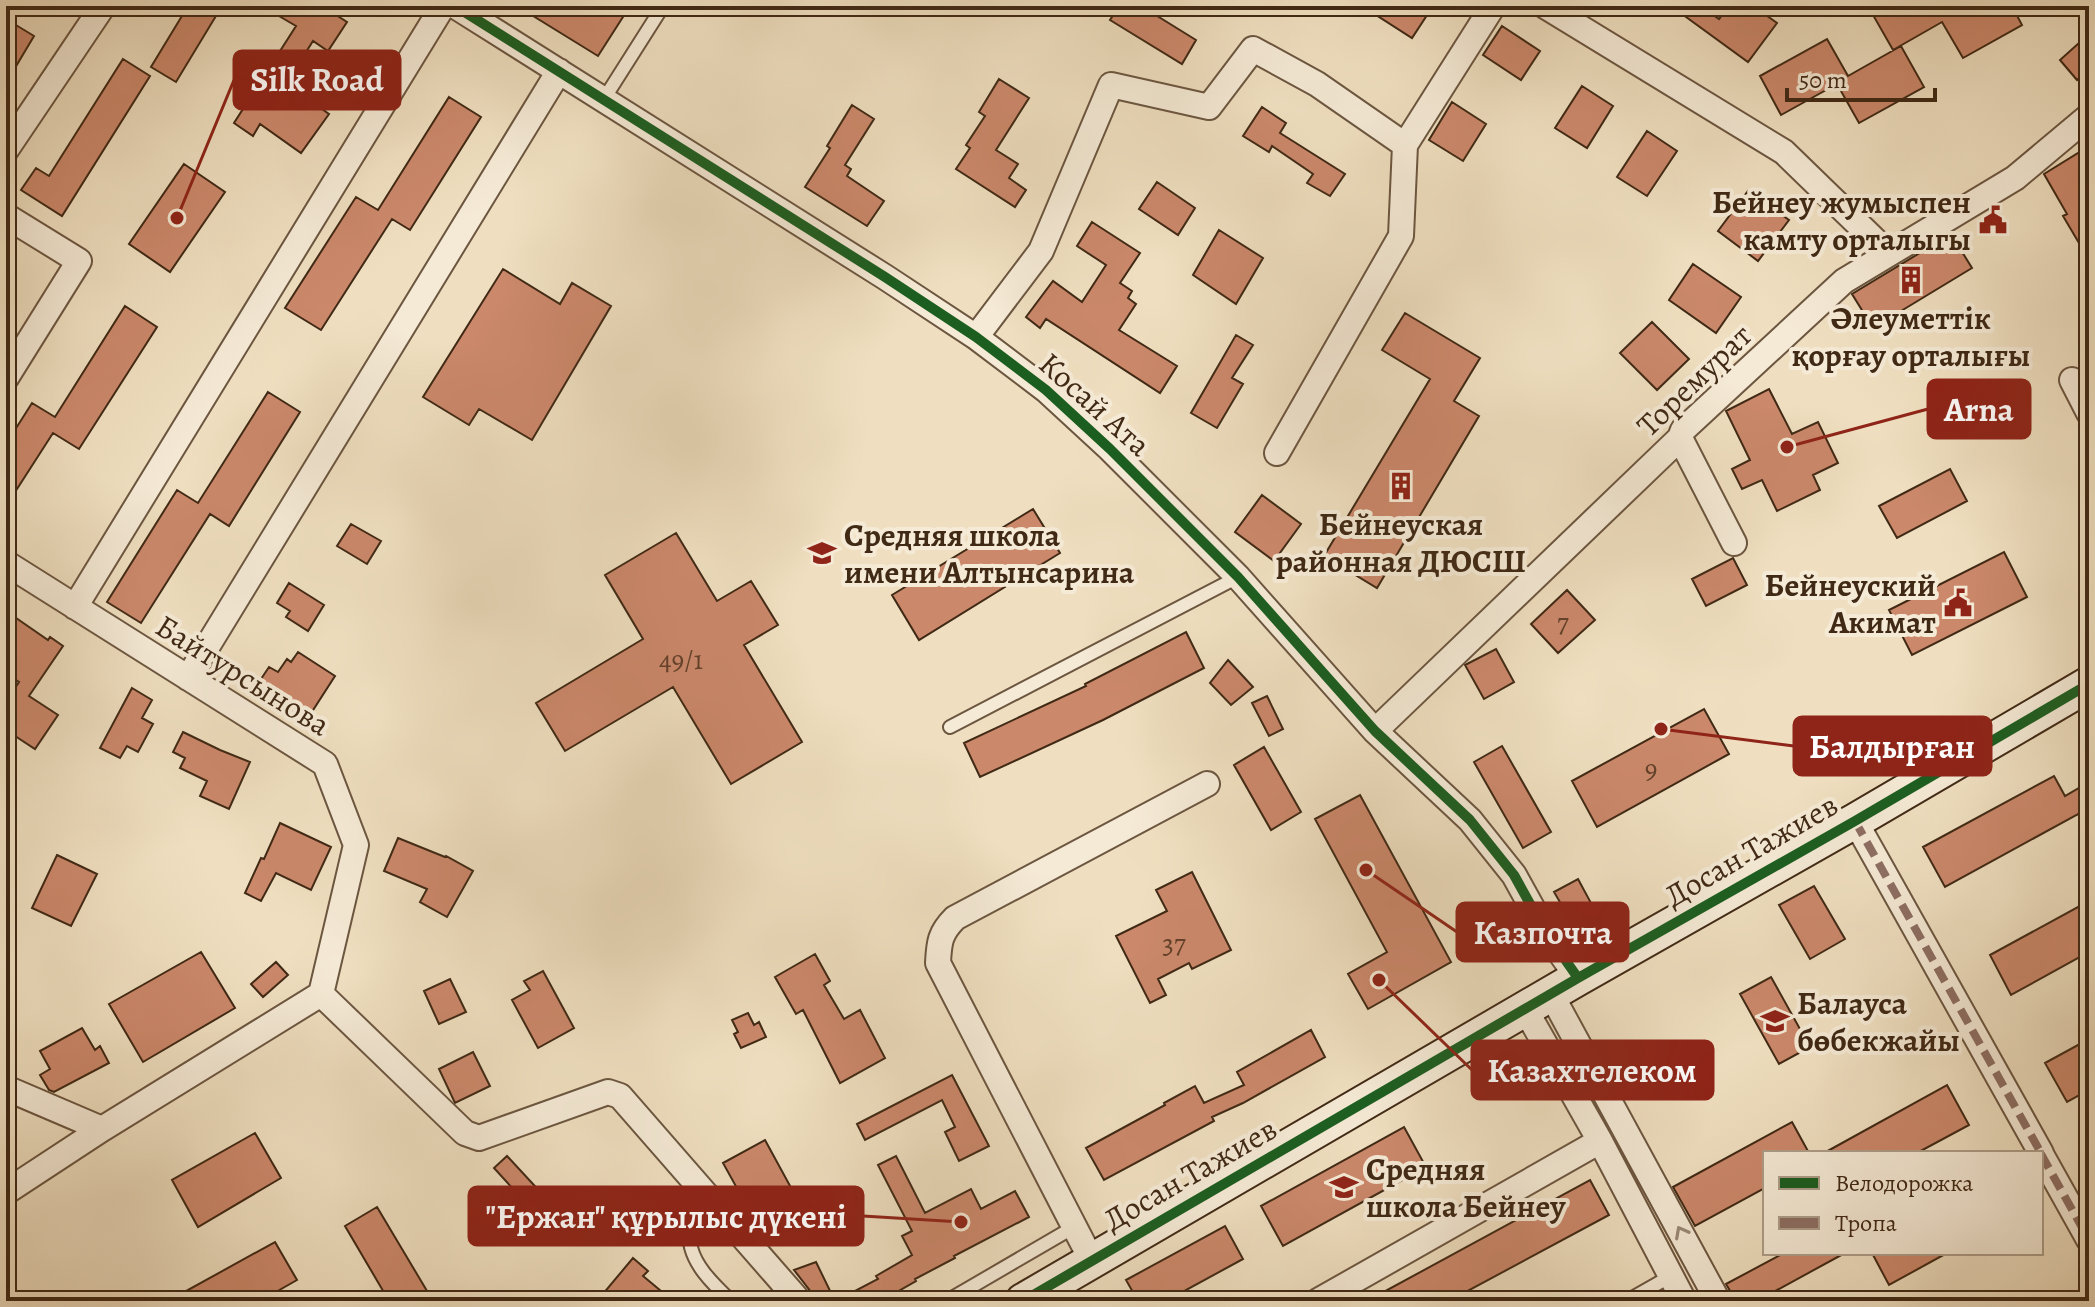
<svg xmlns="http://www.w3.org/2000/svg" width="2095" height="1307" font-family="Alegreya,serif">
<rect width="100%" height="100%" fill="#efdfc0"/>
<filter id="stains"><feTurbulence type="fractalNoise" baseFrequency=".0025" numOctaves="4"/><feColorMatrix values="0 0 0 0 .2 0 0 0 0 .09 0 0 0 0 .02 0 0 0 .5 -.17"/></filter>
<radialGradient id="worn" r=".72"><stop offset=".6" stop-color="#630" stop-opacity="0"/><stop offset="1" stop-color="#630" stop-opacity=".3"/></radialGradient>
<path fill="#cb886b" stroke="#402915" stroke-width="2" d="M188,6H222L176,82L151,67Z
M262,6H322L347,22L328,51L313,41L286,84L329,114L301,153L260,124L253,136L234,123L296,26Z
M517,6H630L598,56Z
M1119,6H1141L1196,40L1182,64L1110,20Z
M1362,6H1433L1412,38Z
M1671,6H1701L1719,19L1729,6H1753L1777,23L1748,62Z
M1889,6H1970L1957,15L1973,6H2012L2022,25L1963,58L1942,22L1893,50L1873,15Z
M6,19L34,36L6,83Z
M1502,26L1540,51L1521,80L1483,55Z
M2089,34V70L2077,80L2060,60Z
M1827,39L1848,76L1901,46L1924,87L1859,123L1837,84L1781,115L1760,76Z
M123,59L150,76L62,216L21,190L36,168L49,176Z
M999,79L1029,98L996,150L1018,164L1009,178L1026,190L1015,207L956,169L970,148L966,145L985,116L979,112Z
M1582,86L1613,106L1587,148L1555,128Z
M449,97L481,117L410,230L392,219L321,330L285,308L356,197L378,210Z
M1452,102L1486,124L1463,161L1429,140Z
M852,105L874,119L845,165L851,169L847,176L884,201L867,226L805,187L830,148L827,146Z
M1262,107L1286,123L1280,133L1345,174L1330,196L1307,183L1313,174L1272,146L1269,152L1243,136Z
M1647,131L1677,151L1647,196L1617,177Z
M2083,150L2089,160V260L2063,216L2067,214L2044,174Z
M184,164L225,192L170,272L129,244Z
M1157,182L1195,208L1178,235L1139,209Z
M1748,191L1789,220L1758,261L1718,231Z
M1092,222L1140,253L1120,283L1132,291L1128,298L1136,304L1119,330L1177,366L1160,393L1046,319L1040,328L1026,317L1053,281L1082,302L1106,265L1077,246Z
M1219,230L1263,258L1236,304L1193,275Z
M1951,234L1972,268L1873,328L1852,294Z
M1693,264L1741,297L1716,333L1669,300Z
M503,269L560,304L572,283L611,306L532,440L479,409L469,425L423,397Z
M125,306L157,327L79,449L53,433L6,506V444L32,403L55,417Z
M1405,313L1480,358L1454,401L1479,416L1377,588L1324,556L1430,379L1382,350Z
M1652,322L1689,359L1657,390L1620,353Z
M1236,335L1253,345L1232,378L1243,384L1217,428L1191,413Z
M1769,389L1792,434L1818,422L1838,463L1813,475L1820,490L1777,511L1762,480L1742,489L1732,469L1750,460L1726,411Z
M268,392L300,412L229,526L210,514L141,623L107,602L177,490L198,503Z
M1950,469L1967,501L1897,538L1879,506Z
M1262,495L1301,524L1274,561L1235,532Z
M1033,509L1060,553L919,640L892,595Z
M351,524L381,541L367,564L337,546Z
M676,533L717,601L751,581L778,625L744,645L802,742L731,784L673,687L565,751L536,703L643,639L605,575Z
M2004,552L2027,597L1912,655L1889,610Z
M1733,558L1747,585L1706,606L1692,579Z
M289,583L324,605L308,631L286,617L290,611L277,603Z
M1567,590L1595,620L1558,653L1531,624Z
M6,611L48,640L50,637L63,646L29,696L58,715L35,749L6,730V702L19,682L6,673Z
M1186,632L1204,668L1103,720L980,777L964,743L1086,686L1085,684Z
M1496,649L1514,682L1484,699L1465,665Z
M298,652L335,676L306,721L255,688L269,667L278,672L287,659L291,662Z
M1228,660L1253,687L1231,705L1210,683Z
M132,688L152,700L142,718L153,724L138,752L127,746L120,758L100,748Z
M1267,696L1283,729L1269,736L1252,703Z
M1704,709L1729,754L1597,827L1572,781Z
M183,732L220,750L250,762L229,809L200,796L207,781L180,768L185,758L173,752Z
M1502,746L1551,832L1523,848L1474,762Z
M1264,747L1301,812L1271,830L1234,765Z
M2054,776L2065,796L2089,782V834L2078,814L1945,887L1923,847Z
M1360,795L1451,962L1368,1009L1348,974L1387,952L1315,819Z
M280,823L331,847L311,890L276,873L261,901L245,893L261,858L264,859Z
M398,838L445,857L446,856L473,871L447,917L420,902L427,889L384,871Z
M57,855L97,874L71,926L32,908Z
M1192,872L1231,950L1192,969L1189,963L1158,979L1166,995L1150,1003L1116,936L1167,911L1156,890Z
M1578,879L1591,903L1568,916L1554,892Z
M1814,886L1845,939L1810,959L1779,905Z
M2089,901V952L2011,995L1990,955Z
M201,952L235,1008L143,1062L109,1004Z
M815,954L830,981L824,985L844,1019L860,1010L885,1058L840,1083L803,1010L796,1014L775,977Z
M276,962L288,975L263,997L251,984Z
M543,971L574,1028L538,1048L512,1000L530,990L524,981Z
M1771,977L1810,1047L1779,1064L1740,994Z
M450,979L466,1012L439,1024L424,991Z
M748,1013L754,1025L759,1022L766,1037L741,1048L734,1034L738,1032L732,1020Z
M82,1028L95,1050L100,1046L109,1063L54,1092L49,1090L40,1075L50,1069L40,1051Z
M1311,1030L1325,1057L1243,1103L1212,1117L1214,1121L1104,1180L1086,1148L1165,1105L1164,1103L1195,1086L1204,1103L1244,1085L1237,1072Z
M2089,1039V1090L2067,1102L2045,1063Z
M473,1052L490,1086L455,1103L439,1069Z
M952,1075L989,1146L959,1161L945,1132L955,1127L942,1100L865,1140L857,1124Z
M1947,1085L1969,1125L1917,1153H1824Z
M1792,1122L1809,1153H1765V1188L1695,1226L1673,1187Z
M1404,1127L1426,1167L1283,1246L1261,1206Z
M255,1133L281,1178L198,1227L172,1180Z
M765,1140L801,1206L759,1228L723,1163Z
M507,1156L569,1223L555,1235L494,1168Z
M896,1156L925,1213L971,1189L981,1209L1015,1191L1029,1217L954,1256L955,1258L915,1279L916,1281L881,1301H836L878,1279L876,1276L912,1255L902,1236L912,1231L878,1165Z
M1590,1180L1609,1215L1449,1301H1367Z
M377,1207L433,1301H389L345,1226Z
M1225,1226L1243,1259L1166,1301H1138L1126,1280Z
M275,1242L297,1280L260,1301H168Z
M1784,1253H1845L1757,1301H1736L1726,1284Z
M1872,1253H1947L1889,1285Z
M633,1258L648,1271L643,1276L673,1301H597Z
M816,1262L835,1301H814L811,1292L794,1270Z"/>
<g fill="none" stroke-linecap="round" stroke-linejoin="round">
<defs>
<path id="lane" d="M604,99L663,6
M950,727L1238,577
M695,1182C684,1244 684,1257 731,1301
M947,1301L1074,1227
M1627,1301L1671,1276"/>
<path id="street" d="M455,6L885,277L976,337L1046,390L1110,449L1238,577L1375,731L1470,820L1514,875L1545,931L1578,978
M1545,6L1784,152L1889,254
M1405,145L1493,6
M6,150L103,6
M6,216L79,261L6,378
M976,337L1041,251L1111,85L1209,107L1253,49L1317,84L1405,145L1401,236L1277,453
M2072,380L2089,413
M1680,438L1734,543
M6,563L325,764L356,845L321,994
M75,607L443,6
M188,678L559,71
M1375,731L1680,438L1683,430L1844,281L2015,178L2089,116
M1855,821L2041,1153
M321,994L465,1133L479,1138L608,1092L620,1096L799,1301
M1551,994L1718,1301
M1525,1009L1600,1141L1684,1301
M6,1088L102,1129
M2041,1154L2089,1240
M6,1192L102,1129L321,994
M1092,1261L938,963C939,942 940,933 955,918L1207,784
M1318,1301L1600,1141"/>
<path id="secondary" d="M1023,1301L1578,978L1855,821L2089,684"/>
</defs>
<use href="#lane" stroke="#6c5640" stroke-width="16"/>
<use href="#street" stroke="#6c5640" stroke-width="28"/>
<use href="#secondary" stroke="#402915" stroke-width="38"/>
<use href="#lane" stroke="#f5ead6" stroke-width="12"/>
<use href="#street" stroke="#f5ead6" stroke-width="24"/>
<use href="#secondary" stroke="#f5ead6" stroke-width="34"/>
<path stroke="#8d6e63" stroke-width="8" stroke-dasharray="16 8" stroke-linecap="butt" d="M1855,821L2041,1153
M2041,1154L2089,1240"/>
<defs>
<path id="cycleway" d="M455,6L885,277L976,337L1046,390L1110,449L1238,577L1375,731L1470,820L1514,875L1545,931L1578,978
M1023,1301L1578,978L1855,821L2089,684"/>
</defs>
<use href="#cycleway" stroke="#f5ead6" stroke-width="15"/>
<use href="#cycleway" stroke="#1b5e20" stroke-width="10"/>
</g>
<defs><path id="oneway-chevron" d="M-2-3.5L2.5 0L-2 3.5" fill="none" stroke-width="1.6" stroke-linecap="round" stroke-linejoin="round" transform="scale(2)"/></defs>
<use stroke="#9a8a76" href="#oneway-chevron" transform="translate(1681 1232) rotate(-118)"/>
<defs>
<symbol id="civic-bare" viewBox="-9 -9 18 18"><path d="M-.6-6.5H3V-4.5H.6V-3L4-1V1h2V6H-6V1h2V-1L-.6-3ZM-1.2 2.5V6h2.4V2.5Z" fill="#8f2418" stroke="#f5ead6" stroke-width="2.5" paint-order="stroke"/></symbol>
<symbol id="building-bare" viewBox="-9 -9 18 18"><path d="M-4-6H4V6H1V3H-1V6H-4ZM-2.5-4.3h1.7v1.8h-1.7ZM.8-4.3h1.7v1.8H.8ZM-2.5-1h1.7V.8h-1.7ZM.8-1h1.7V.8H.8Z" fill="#8f2418" stroke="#f5ead6" stroke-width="2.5" paint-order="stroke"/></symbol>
<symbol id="school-bare" viewBox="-9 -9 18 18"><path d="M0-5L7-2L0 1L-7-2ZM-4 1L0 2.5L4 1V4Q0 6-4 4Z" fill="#8f2418" stroke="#f5ead6" stroke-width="2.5" paint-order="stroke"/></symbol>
</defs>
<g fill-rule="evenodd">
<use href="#civic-bare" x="1973" y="200" width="40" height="40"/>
<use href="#building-bare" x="1891" y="260" width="40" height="40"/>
<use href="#building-bare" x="1381" y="466" width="40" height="40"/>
<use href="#school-bare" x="802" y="533" width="40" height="40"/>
<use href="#civic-bare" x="1938" y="583" width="40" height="40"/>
<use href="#school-bare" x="1755" y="1001" width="40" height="40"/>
<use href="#school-bare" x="1324" y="1167" width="40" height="40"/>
</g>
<g text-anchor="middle" stroke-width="8" stroke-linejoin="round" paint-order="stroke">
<g font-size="28" fill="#63412a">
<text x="1563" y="632">7</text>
<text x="681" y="669">49/1</text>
<text x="1651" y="778">9</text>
<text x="1174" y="953">37</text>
</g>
<g font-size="32" font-weight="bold" fill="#402915" stroke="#f5ead6" text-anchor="start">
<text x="1971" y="213" text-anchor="end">Бейнеу жумыспен<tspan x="1971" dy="37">камту орталыгы</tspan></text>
<text x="1911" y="329" text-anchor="middle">Әлеуметтік<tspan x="1911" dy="37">қорғау орталығы</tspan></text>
<text x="1401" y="535" text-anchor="middle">Бейнеуская<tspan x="1401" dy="37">районная ДЮСШ</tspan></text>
<text x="844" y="546">Средняя школа<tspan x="844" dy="37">имени Алтынсарина</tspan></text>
<text x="1936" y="596" text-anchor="end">Бейнеуский<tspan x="1936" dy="37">Акимат</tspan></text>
<text x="1797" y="1014">Балауса<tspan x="1797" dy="37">бөбекжайы</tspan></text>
<text x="1366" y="1180">Средняя<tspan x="1366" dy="37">школа Бейнеу</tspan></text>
</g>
<g font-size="32" fill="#402915" stroke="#f5ead6">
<text transform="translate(1694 380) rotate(-44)" y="11">Торемурат</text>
<text transform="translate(1095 404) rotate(42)" y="11">Косай Ата</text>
<text transform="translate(243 675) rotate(32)" y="11">Байтурсынова</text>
<text transform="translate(1751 850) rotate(-30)" y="11">Досан Тажиев</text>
<text transform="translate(1190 1174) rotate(-30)" y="11">Досан Тажиев</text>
</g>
</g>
<path fill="none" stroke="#8f2418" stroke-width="3" d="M177 218L234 80M1787 447L1928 409M1661 729L1794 746M1366 870L1457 932M1379 980L1472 1070M961 1222L863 1216"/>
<g fill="#8f2418" stroke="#f5ead6" stroke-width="3">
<circle cx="177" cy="218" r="8"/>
<circle cx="1787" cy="447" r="8"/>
<circle cx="1661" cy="729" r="8"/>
<circle cx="1366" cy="870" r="8"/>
<circle cx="1379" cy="980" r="8"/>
<circle cx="961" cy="1222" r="8"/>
</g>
<g fill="#8f2418" stroke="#8f2418" stroke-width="3">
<rect x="234" y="51" width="166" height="58" rx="8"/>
<rect x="1928" y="380" width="102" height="58" rx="8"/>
<rect x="1794" y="717" width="197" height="58" rx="8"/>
<rect x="1457" y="903" width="171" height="58" rx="8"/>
<rect x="1472" y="1041" width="241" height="58" rx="8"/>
<rect x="469" y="1187" width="394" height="58" rx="8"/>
</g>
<g font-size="34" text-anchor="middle" font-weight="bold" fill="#fff">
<text x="317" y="91">Silk Road</text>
<text x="1979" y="421">Arna</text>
<text x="1892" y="758">Балдырған</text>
<text x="1543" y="944">Казпочта</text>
<text x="1592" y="1082">Казахтелеком</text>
<text x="666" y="1228">"Ержан" құрылыс дүкені</text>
</g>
<rect width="2095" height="1307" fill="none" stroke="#efdfc0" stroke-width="32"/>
<rect x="8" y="8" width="2079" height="1291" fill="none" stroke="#402915" stroke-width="4"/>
<rect x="16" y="16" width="2063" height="1275" fill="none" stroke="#402915" stroke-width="2"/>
<rect x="1763" y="1151" width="280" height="104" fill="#f5ead6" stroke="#ad9d89" stroke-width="2"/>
<rect x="1779" y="1177" width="40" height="12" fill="#1b5e20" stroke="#ad9d89" stroke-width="2"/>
<text x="1835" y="1191" font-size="24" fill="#402915">Велодорожка</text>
<rect x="1779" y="1217" width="40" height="12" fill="#8d6e63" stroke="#ad9d89" stroke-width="2"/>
<text x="1835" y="1231" font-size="24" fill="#402915">Тропа</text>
<path d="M1787 88v12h148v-12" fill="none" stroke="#402915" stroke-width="4"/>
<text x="1799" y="88" font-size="24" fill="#402915" stroke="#f5ead6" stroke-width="6" paint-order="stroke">50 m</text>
<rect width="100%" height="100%" filter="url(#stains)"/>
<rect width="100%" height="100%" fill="url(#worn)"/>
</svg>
